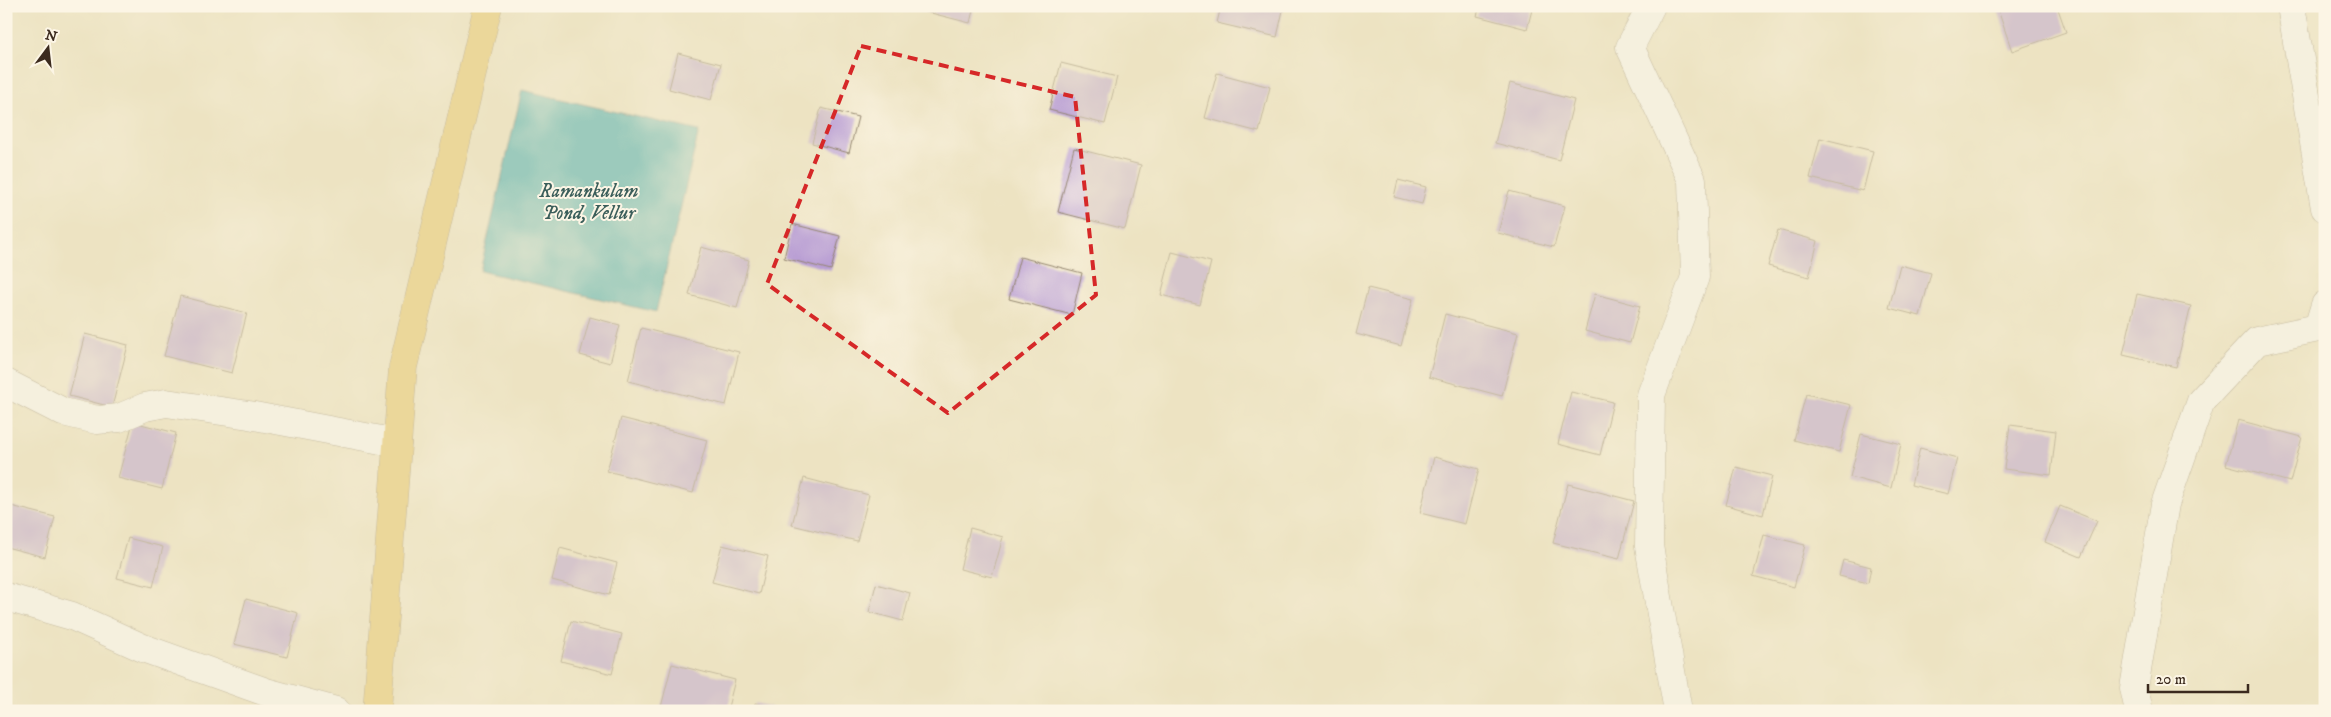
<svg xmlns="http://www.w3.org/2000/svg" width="2331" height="717" font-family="'IM FELL DW Pica',serif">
<rect width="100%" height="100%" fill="#fcf5e5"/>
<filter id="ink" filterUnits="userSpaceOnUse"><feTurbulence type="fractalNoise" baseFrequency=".02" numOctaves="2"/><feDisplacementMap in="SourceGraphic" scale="10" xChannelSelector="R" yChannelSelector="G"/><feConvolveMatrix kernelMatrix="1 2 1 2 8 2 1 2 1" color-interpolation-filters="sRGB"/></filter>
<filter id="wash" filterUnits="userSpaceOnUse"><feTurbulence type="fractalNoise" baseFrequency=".0096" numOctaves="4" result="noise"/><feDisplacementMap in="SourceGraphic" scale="20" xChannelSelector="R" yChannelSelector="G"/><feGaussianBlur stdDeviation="1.12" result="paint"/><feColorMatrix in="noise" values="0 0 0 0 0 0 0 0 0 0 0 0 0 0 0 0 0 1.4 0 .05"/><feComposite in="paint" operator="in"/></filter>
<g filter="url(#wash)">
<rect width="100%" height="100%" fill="#ede3c2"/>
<path fill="#3aacb3" stroke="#3a6b68" d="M522,90L699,131L656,312L480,271Z"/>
<g id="blocks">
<path fill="#b99fd4" d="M920,6H974L970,23L919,10Z
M1221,6H1284L1277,37L1217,23Z
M1480,6H1533L1527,29L1477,16Z
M2000,6H2057L2066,32L2012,51L1997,7Z
M678,53L721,64L711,100L669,89Z
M1061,63L1117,77L1105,124L1049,110Z
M1217,73L1270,87L1259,132L1205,118Z
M1510,83L1574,100L1559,160L1495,143Z
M821,108L858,117L849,153L812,143Z
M1820,138L1873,151L1863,191L1810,178Z
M1074,148L1141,165L1125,229L1058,212Z
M1398,180L1426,187L1422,204L1394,197Z
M1509,191L1565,206L1554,247L1498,233Z
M792,224L840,236L831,270L784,258Z
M1778,230L1818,241L1809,277L1768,266Z
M701,247L749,260L737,308L689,295Z
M1172,252L1211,262L1200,305L1161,295Z
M1020,257L1082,273L1072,315L1009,299Z
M1900,265L1931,273L1920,316L1889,308Z
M1368,288L1413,299L1401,346L1356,334Z
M1595,294L1640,306L1630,343L1585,331Z
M2137,294L2191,306L2176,367L2123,355Z
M180,296L247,313L232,373L164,356Z
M1445,314L1518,333L1502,396L1429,377Z
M590,317L620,325L610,363L580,355Z
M641,328L739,352L726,405L628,381Z
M85,334L128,345L112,407L69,396Z
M1571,392L1613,402L1600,455L1558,444Z
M1806,394L1851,405L1839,452L1794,440Z
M621,418L707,440L693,493L607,471Z
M2238,420L2302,437L2290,482L2226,465Z
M133,422L176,433L162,489L118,478Z
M2010,425L2056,431L2051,475L2004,469Z
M1861,434L1901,444L1891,488L1850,477Z
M1920,448L1957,458L1948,494L1911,485Z
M1434,457L1479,469L1465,524L1420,513Z
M1736,467L1772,476L1763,515L1726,505Z
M804,478L869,495L857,541L792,525Z
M1568,484L1634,501L1619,559L1553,543Z
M11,506L55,517L45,557L6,547V524Z
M2060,506L2097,521L2081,557L2045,542Z
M970,528L1003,537L992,577L960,569Z
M1764,535L1805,545L1794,587L1753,576Z
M128,538L163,547L153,587L117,578Z
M722,545L768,556L759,594L712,582Z
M560,548L617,563L609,595L552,580Z
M1843,560L1871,567L1868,583L1839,576Z
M876,584L910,593L903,621L869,612Z
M246,599L298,613L287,657L234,644Z
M571,621L622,634L612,674L561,661Z
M672,664L735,680L727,711H660Z
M755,703L784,710V711H753Z"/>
</g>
</g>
<g filter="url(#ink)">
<use href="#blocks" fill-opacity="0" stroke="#948670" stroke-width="1"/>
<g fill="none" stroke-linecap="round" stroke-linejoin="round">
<defs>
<path id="street" d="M1651,6L1630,47L1692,180L1695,277L1651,395L1649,546L1678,711
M2291,6L2325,208
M6,383L63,412L97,420L119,418L145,407L166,403L249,415L397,443
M6,597L72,616L143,648L266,692L336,711
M2139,711L2134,688L2165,504L2201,401L2257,341L2318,328L2325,305"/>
<path id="highway" d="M377,711L403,367L488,6"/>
</defs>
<use href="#street" stroke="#948670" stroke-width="29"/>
<use href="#highway" stroke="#948670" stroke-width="29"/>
<use href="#street" stroke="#fff" stroke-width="28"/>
<use href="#highway" stroke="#e9c769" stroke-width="28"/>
</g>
</g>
<path d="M0 0H2331V717H0ZM861,46L1075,97L1096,295L948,413L767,284Z" fill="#ede3c2" fill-opacity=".55" fill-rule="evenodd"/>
<path fill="none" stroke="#d62828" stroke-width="4" stroke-dasharray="10 6" stroke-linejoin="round" d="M861,46L1075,97L1096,295L948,413L767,284Z"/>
<g text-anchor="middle" stroke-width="4" stroke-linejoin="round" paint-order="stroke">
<g font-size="19" font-style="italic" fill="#3b5e5a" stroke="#fcf5e5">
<text x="589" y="197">Ramankulam<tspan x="589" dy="22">Pond, Vellur</tspan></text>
</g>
</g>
<rect width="2331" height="717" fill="none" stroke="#fcf5e5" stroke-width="25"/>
<g transform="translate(48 48) rotate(15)" stroke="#fcf5e5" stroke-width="4" paint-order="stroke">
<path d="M0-4L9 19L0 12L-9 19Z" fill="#3b2a1e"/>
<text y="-8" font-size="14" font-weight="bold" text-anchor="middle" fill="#3b2a1e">N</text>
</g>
<path d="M2148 684v8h100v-8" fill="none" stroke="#3b2a1e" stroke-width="2.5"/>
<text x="2156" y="684" font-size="15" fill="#3b2a1e" stroke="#fcf5e5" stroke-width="4" paint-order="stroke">20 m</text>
</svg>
